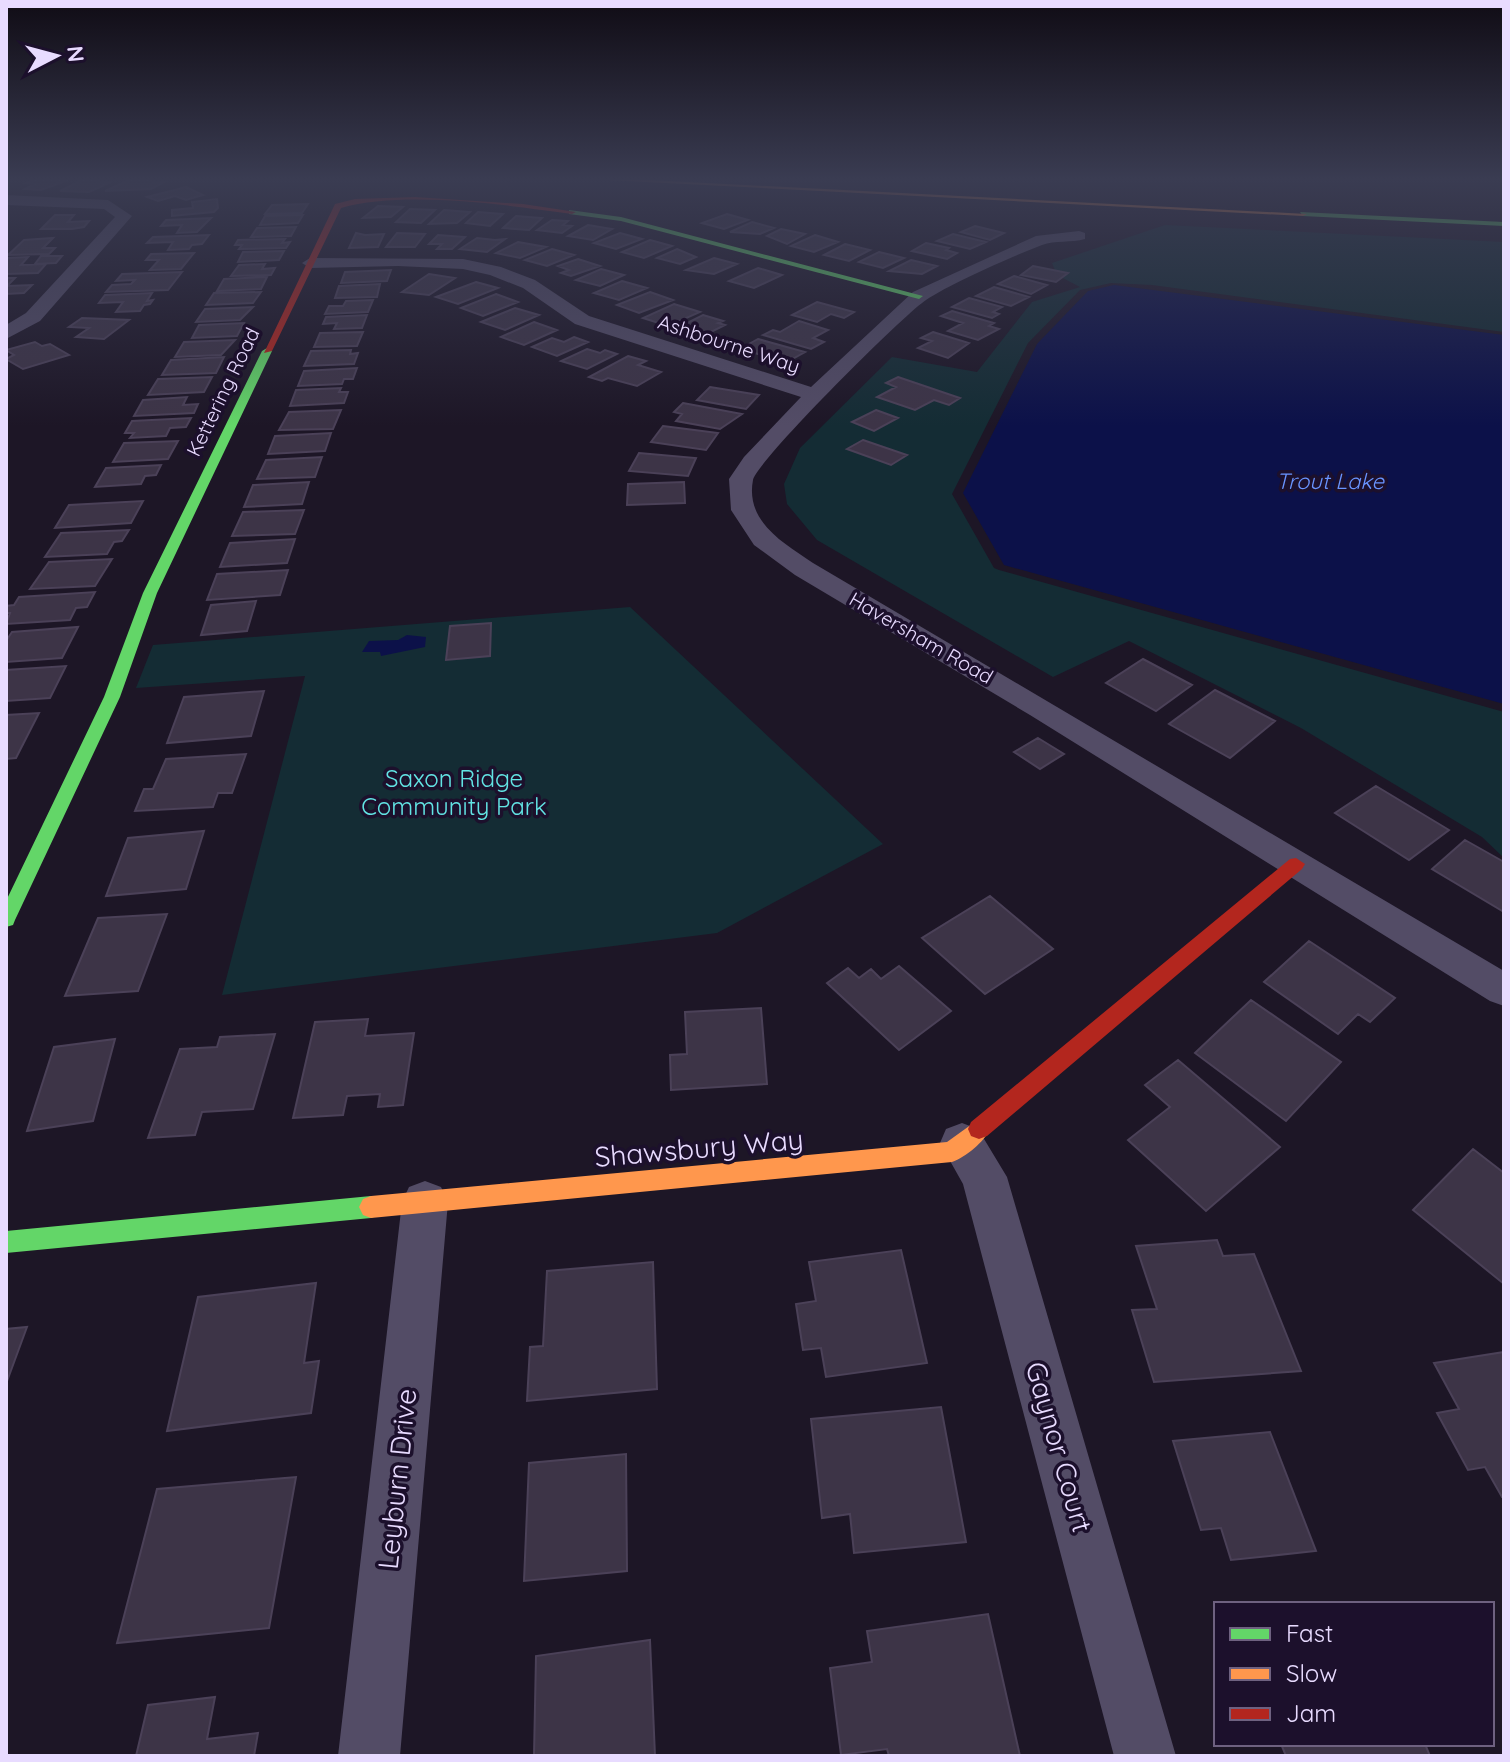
<svg xmlns="http://www.w3.org/2000/svg" width="1510" height="1762" font-family="Quicksand,sans-serif">
<rect width="100%" height="100%" fill="#1d1626"/>
<path fill="#142c34" d="M1165,225L1504,242V332L1152,285L1111,283L1080,290L1028,343L952,494L994,568L999,570L1504,712V858L1482,837L1301,728L1129,641L1053,677L817,540L787,504L784,484L800,448L892,357L977,372L1032,302L1080,287L1057,275L1052,263Z
M630,607L883,844L717,933L222,995L305,676L136,688L153,645Z"/>
<path fill="#0c1149" d="M1114,285L1504,335V704L1004,565L963,493L1037,344L1088,291Z
M407,635L426,637L425,647L381,656L380,652H362L369,641L398,640Z"/>
<path fill="#3d3447" stroke="#4b4158" stroke-width="2" d="M33,180H68L41,190L25,189L35,184L26,183Z
M82,180L111,182L89,192L60,191Z
M129,180H133L164,182L151,189L105,191Z
M186,187L203,195L186,200L175,196L158,201L147,197Z
M217,199L218,208L214,212L172,216V210L193,208L192,202Z
M308,204L302,213L265,214L272,205Z
M378,206L403,207L391,217L363,218Z
M410,209L435,210L421,223L396,222Z
M444,210L470,212L457,223L429,224Z
M478,212L503,214L490,226L466,223Z
M727,214L748,220L724,229L702,223Z
M55,215H74L68,222L89,221L84,227L72,229H41Z
M303,215L298,223L260,225L265,216Z
M516,216L542,218L529,230L503,228Z
M211,218L197,232L177,233L182,225L161,226L166,220Z
M552,220L568,221L563,225L572,226L562,233L537,230Z
M752,222L774,228L760,234L730,232Z
M588,225L612,229L593,240L568,236Z
M975,226L1004,233L990,240L961,232Z
M296,227L291,236L251,237L257,228Z
M781,229L805,234L787,244L767,236Z
M356,233L365,235L384,234L378,247L349,248Z
M397,233L425,234L415,247H386Z
M620,233L642,239L616,249L594,243Z
M953,234L986,242L970,249L937,241Z
M209,235L202,244L192,245L189,249L168,250L173,242L147,243L153,237Z
M438,235L465,237L452,249H437L442,244H429Z
M815,235L838,242L814,252L791,246Z
M53,238L43,248H55L49,254L8,255L24,240Z
M477,238L495,240L505,239L487,252L460,249Z
M285,239L282,243L290,242L286,248L239,249L242,245H235L238,240Z
M650,240L672,246L644,258L622,252Z
M518,242L546,247L520,258L496,253Z
M926,243L949,248L946,250L957,253L947,259L912,251Z
M845,244L870,250L849,261L824,255Z
M552,249L574,255L547,266L525,260Z
M677,249L696,257L680,264L657,258Z
M284,251L279,260L238,262L243,252Z
M879,252L904,258L883,268L859,262Z
M194,253L181,269L150,270L159,260H146L151,254Z
M41,256H62L56,263L35,264Z
M28,257L21,265L46,264L38,273L6,274V258Z
M714,258L737,264L714,274L686,270Z
M578,259L600,266L571,276L561,273L569,270L558,266Z
M911,260L937,266L922,274L889,271Z
M265,264L262,269L275,268L271,275L231,276L239,265Z
M1033,266L1068,273L1056,282L1021,275Z
M758,268L782,275L754,288L729,281Z
M601,269L624,275L600,286L576,280Z
M391,270L387,281L341,283L345,272Z
M182,272L168,290L106,292L112,285L131,284L135,280L116,281L122,274Z
M429,274L455,278L429,295L402,292Z
M1014,276L1047,285L1031,294L998,284Z
M267,277L261,289L217,291L224,279Z
M6,278H15L7,286L32,285L24,293L6,294Z
M622,281L647,288L619,300L594,293Z
M476,282L498,288L458,304L436,297Z
M380,284L377,297L335,298L339,286Z
M994,287L1029,297L1011,306L976,296Z
M261,292L253,303L206,305L214,293Z
M650,292L673,300L639,313L617,305Z
M152,293L147,301L153,300L150,304L144,305L140,311L116,312L123,302L99,303L105,295Z
M496,294L518,302L483,316L461,308Z
M969,298L1002,307L993,312L999,314L992,318L952,307Z
M373,300L368,312L325,314L329,306H343L346,301Z
M817,302L854,312L844,318L831,314L817,322L792,315Z
M674,304L700,312L668,326L643,318Z
M253,307L240,320L196,322L205,309Z
M515,308L539,315L505,330L481,322Z
M952,311L994,323L989,326L999,329L978,340L948,331L963,323L941,316Z
M367,315L362,328L334,329L337,323L323,324L326,317Z
M703,315L723,321L718,323L725,325L701,337L675,329Z
M82,318L129,320L104,339L76,337L89,328L69,327Z
M799,321L828,330L813,338L824,342L811,349L763,335L773,330L780,332Z
M534,322L557,330L524,345L501,337Z
M244,323L237,336L192,338L199,325Z
M363,332L357,346L314,347L320,333Z
M933,332L969,343L948,358L918,348L932,341L921,338Z
M574,337L588,342L557,356L532,347L552,338L564,342Z
M758,339L805,352L787,362L740,349Z
M235,340L221,355L175,357L184,342Z
M35,342L42,346L50,344L69,355L23,369L6,359L14,355L6,350Z
M587,349L600,353L605,350L617,354L587,369L561,361Z
M351,350L350,354L358,353L354,364L304,366L311,351Z
M628,356L646,361L638,365L661,372L637,386L608,378L602,381L589,377Z
M224,357L216,373L162,375L171,360Z
M357,368L353,379H344L342,384L298,386L304,371Z
M212,377L204,392L148,395L158,379Z
M898,377L960,398L949,405L934,400L915,410L877,397L896,387L886,383Z
M710,387L759,395L746,409L697,400Z
M341,388L339,392H348L344,403L290,406L296,390Z
M187,397L183,405L198,404L194,413L134,416L143,400Z
M683,403L742,414L720,429L676,421L682,414L674,412Z
M341,410L333,429L279,430L289,412Z
M876,410L898,418L874,431L852,422Z
M191,418L186,427L170,428L166,436L130,438L134,433H125L132,421Z
M663,426L718,433L706,450L651,442Z
M331,433L325,451L268,454L275,436Z
M863,440L907,455L891,465L847,449Z
M178,441L168,459L113,462L124,443Z
M639,453L696,458L688,476L629,471Z
M322,457L315,477L257,479L266,460Z
M161,465L156,475L145,476L141,484L95,487L106,468Z
M309,482L302,504L244,507L253,485Z
M684,482L685,503L627,505L628,484Z
M143,501L131,523L55,528L69,505Z
M304,510L295,534L232,536L243,512Z
M129,530L122,541L114,542L107,554L45,557L61,533Z
M295,539L287,563L220,567L230,543Z
M112,559L95,586L30,589L49,562Z
M288,570L280,595L207,600L217,574Z
M95,592L87,607L76,608L70,620L6,624L10,613H6V606L14,605L19,597Z
M256,601L247,631L201,635L211,605Z
M491,623L490,656L446,660L450,626Z
M78,627L62,658L6,662V641L12,632Z
M1143,659L1192,685L1156,711L1106,683Z
M66,666L50,698L6,701V670Z
M1215,690L1275,721L1230,758L1169,724Z
M264,691L251,736L167,743L184,697Z
M39,713L16,758L6,759V715Z
M1038,738L1064,754L1040,769L1014,752Z
M246,754L232,793H218L213,807L135,811L144,789H153L166,759Z
M1376,786L1449,830L1409,860L1335,813Z
M204,831L186,889L106,896L128,838Z
M1465,840L1504,862V912L1432,869Z
M990,896L1053,949L985,994L922,938Z
M167,914L138,991L65,996L98,918Z
M1309,941L1395,998L1370,1022L1358,1014L1338,1034L1264,982Z
M899,966L951,1011L899,1050L827,983L848,968L859,978L871,969L881,979Z
M1251,1000L1341,1062L1286,1121L1195,1053Z
M761,1008L767,1084L671,1090L670,1055L687,1054L685,1012Z
M368,1019L365,1036L414,1033L403,1105L378,1107L380,1094L347,1096L343,1115L293,1118L315,1022Z
M275,1034L253,1109L202,1112L195,1135L148,1138L180,1049L217,1047L220,1037Z
M115,1039L93,1121L27,1131L54,1047Z
M1178,1060L1280,1147L1206,1211L1128,1140L1170,1107L1145,1085Z
M1473,1149L1504,1173V1284L1413,1210Z
M1217,1240L1223,1256L1254,1254L1301,1371L1154,1382L1132,1310L1157,1309L1136,1246Z
M901,1250L927,1363L826,1377L821,1348L803,1350L796,1304L816,1301L809,1262Z
M653,1262L657,1389L527,1401L530,1347L543,1346L547,1271Z
M316,1283L304,1363L319,1361L311,1413L167,1431L198,1297Z
M27,1327L6,1384V1329Z
M1504,1352V1497H1502L1485,1467L1468,1470L1437,1413L1459,1409L1434,1363Z
M941,1407L966,1542L854,1553L850,1514L822,1518L811,1419Z
M1270,1432L1316,1551L1231,1560L1221,1528L1201,1530L1173,1441Z
M626,1454L627,1571L524,1581L529,1463Z
M296,1477L269,1628L117,1643L157,1489Z
M988,1614L1020,1756H889L887,1749L841,1755L830,1668L872,1662L867,1631Z
M650,1640L655,1756H534L536,1656Z
M215,1697L207,1739L258,1733L254,1756H136L148,1705Z
M1281,1744H1425L1430,1756H1286Z"/>
<g fill="none" stroke-linecap="round" stroke-linejoin="round">
<path fill="#534c66" fill-rule="evenodd" d="M6,195L108,200L132,216L40,321L6,339V325L26,313L115,217L104,209L6,205Z
M1079,231L1085,233V239C1071,243 1055,240 1042,245C1013,256 951,283 926,300C904,314 756,462 753,480C745,522 784,543 813,563L1504,971V1006L1490,1001L1030,715L795,575L754,545L731,510L729,479L744,457L801,397L575,324L523,288L490,275L463,269L398,266L310,268L302,263L310,258L463,259L501,267L535,280L589,316L811,387L913,292L1036,236Z
M962,1123L978,1129L1007,1177L1176,1756H1114L963,1184L940,1143L946,1129Z
M425,1181L441,1187L448,1202L400,1756H338L402,1202L409,1187Z"/>
<path fill="#63d668" fill-rule="evenodd" d="M569,210L621,217L923,296L919,299L621,221L569,214Z
M1300,212L1504,222V226L1303,216Z
M267,348L272,351L157,593L120,697L15,920L13,925L6,927V901L104,697L143,593L262,351Z
M371,1196L379,1199L383,1207L379,1215L371,1218L6,1253V1231Z"/>
<path fill="#ff974d" fill-rule="evenodd" d="M607,180H650L1307,214L1303,216Z
M979,1119L987,1122L990,1129C984,1142 966,1157 952,1162L371,1218L363,1215L359,1207L363,1199L371,1196L947,1142Z"/>
<path fill="#b3261e" fill-rule="evenodd" d="M415,197L523,204L576,212L572,214C507,205 404,190 341,208L272,351L264,353L335,204L355,199Z
M1296,858L1305,864L1302,869L987,1136L979,1139L971,1136L968,1129L971,1122L1290,859Z"/>
</g>
<linearGradient id="sky" x2="0" y2="1"><stop stop-color="#100c15"/><stop offset="0.42" stop-color="#3a3c52"/><stop offset="1" stop-color="#3a3c52" stop-opacity="0"/></linearGradient>
<rect width="1510" height="426" fill="url(#sky)"/>
<g text-anchor="middle" stroke-width="7" stroke-linejoin="round" paint-order="stroke">
<g font-size="20" fill="#e8dbff" stroke="#1c102c">
<text transform="translate(729 344) rotate(18)" y="7">Ashbourne Way</text>
<text transform="translate(223 392) rotate(-64)" y="7">Kettering Road</text>
<text transform="translate(921 638) rotate(30)" y="7">Haversham Road</text>
</g>
<g font-size="22" font-style="italic" fill="#6994ff" stroke="#1c102c">
<text x="1330" y="489">Trout Lake</text>
</g>
<g font-size="24" fill="#62e4e4" stroke="#1c102c">
<text x="454" y="787">Saxon Ridge<tspan x="454" dy="28">Community Park</tspan></text>
</g>
<g font-size="28" fill="#e8dbff" stroke="#1c102c">
<text transform="translate(699 1148) rotate(-5)" y="10">Shawsbury Way</text>
<text transform="translate(1059 1447) rotate(74)" y="10">Gaynor Court</text>
<text transform="translate(397 1479) rotate(-84)" y="10">Leyburn Drive</text>
</g>
</g>
<rect width="1510" height="1762" fill="none" stroke="#e8dbff" stroke-width="16"/>
<rect x="1214" y="1602" width="280" height="144" fill="#1c102c" stroke="#6e6180" stroke-width="2"/>
<rect x="1230" y="1628" width="40" height="12" fill="#63d668" stroke="#6e6180" stroke-width="2"/>
<text x="1286" y="1642" font-size="24" fill="#e8dbff">Fast</text>
<rect x="1230" y="1668" width="40" height="12" fill="#ff974d" stroke="#6e6180" stroke-width="2"/>
<text x="1286" y="1682" font-size="24" fill="#e8dbff">Slow</text>
<rect x="1230" y="1708" width="40" height="12" fill="#b3261e" stroke="#6e6180" stroke-width="2"/>
<text x="1286" y="1722" font-size="24" fill="#e8dbff">Jam</text>
<g transform="translate(56 56) rotate(84)" stroke="#1c102c" stroke-width="6" paint-order="stroke">
<path d="M0-6L14 30L0 20L-14 30Z" fill="#e8dbff"/>
<text y="-12" font-size="22" font-weight="bold" text-anchor="middle" fill="#e8dbff">N</text>
</g>
</svg>
